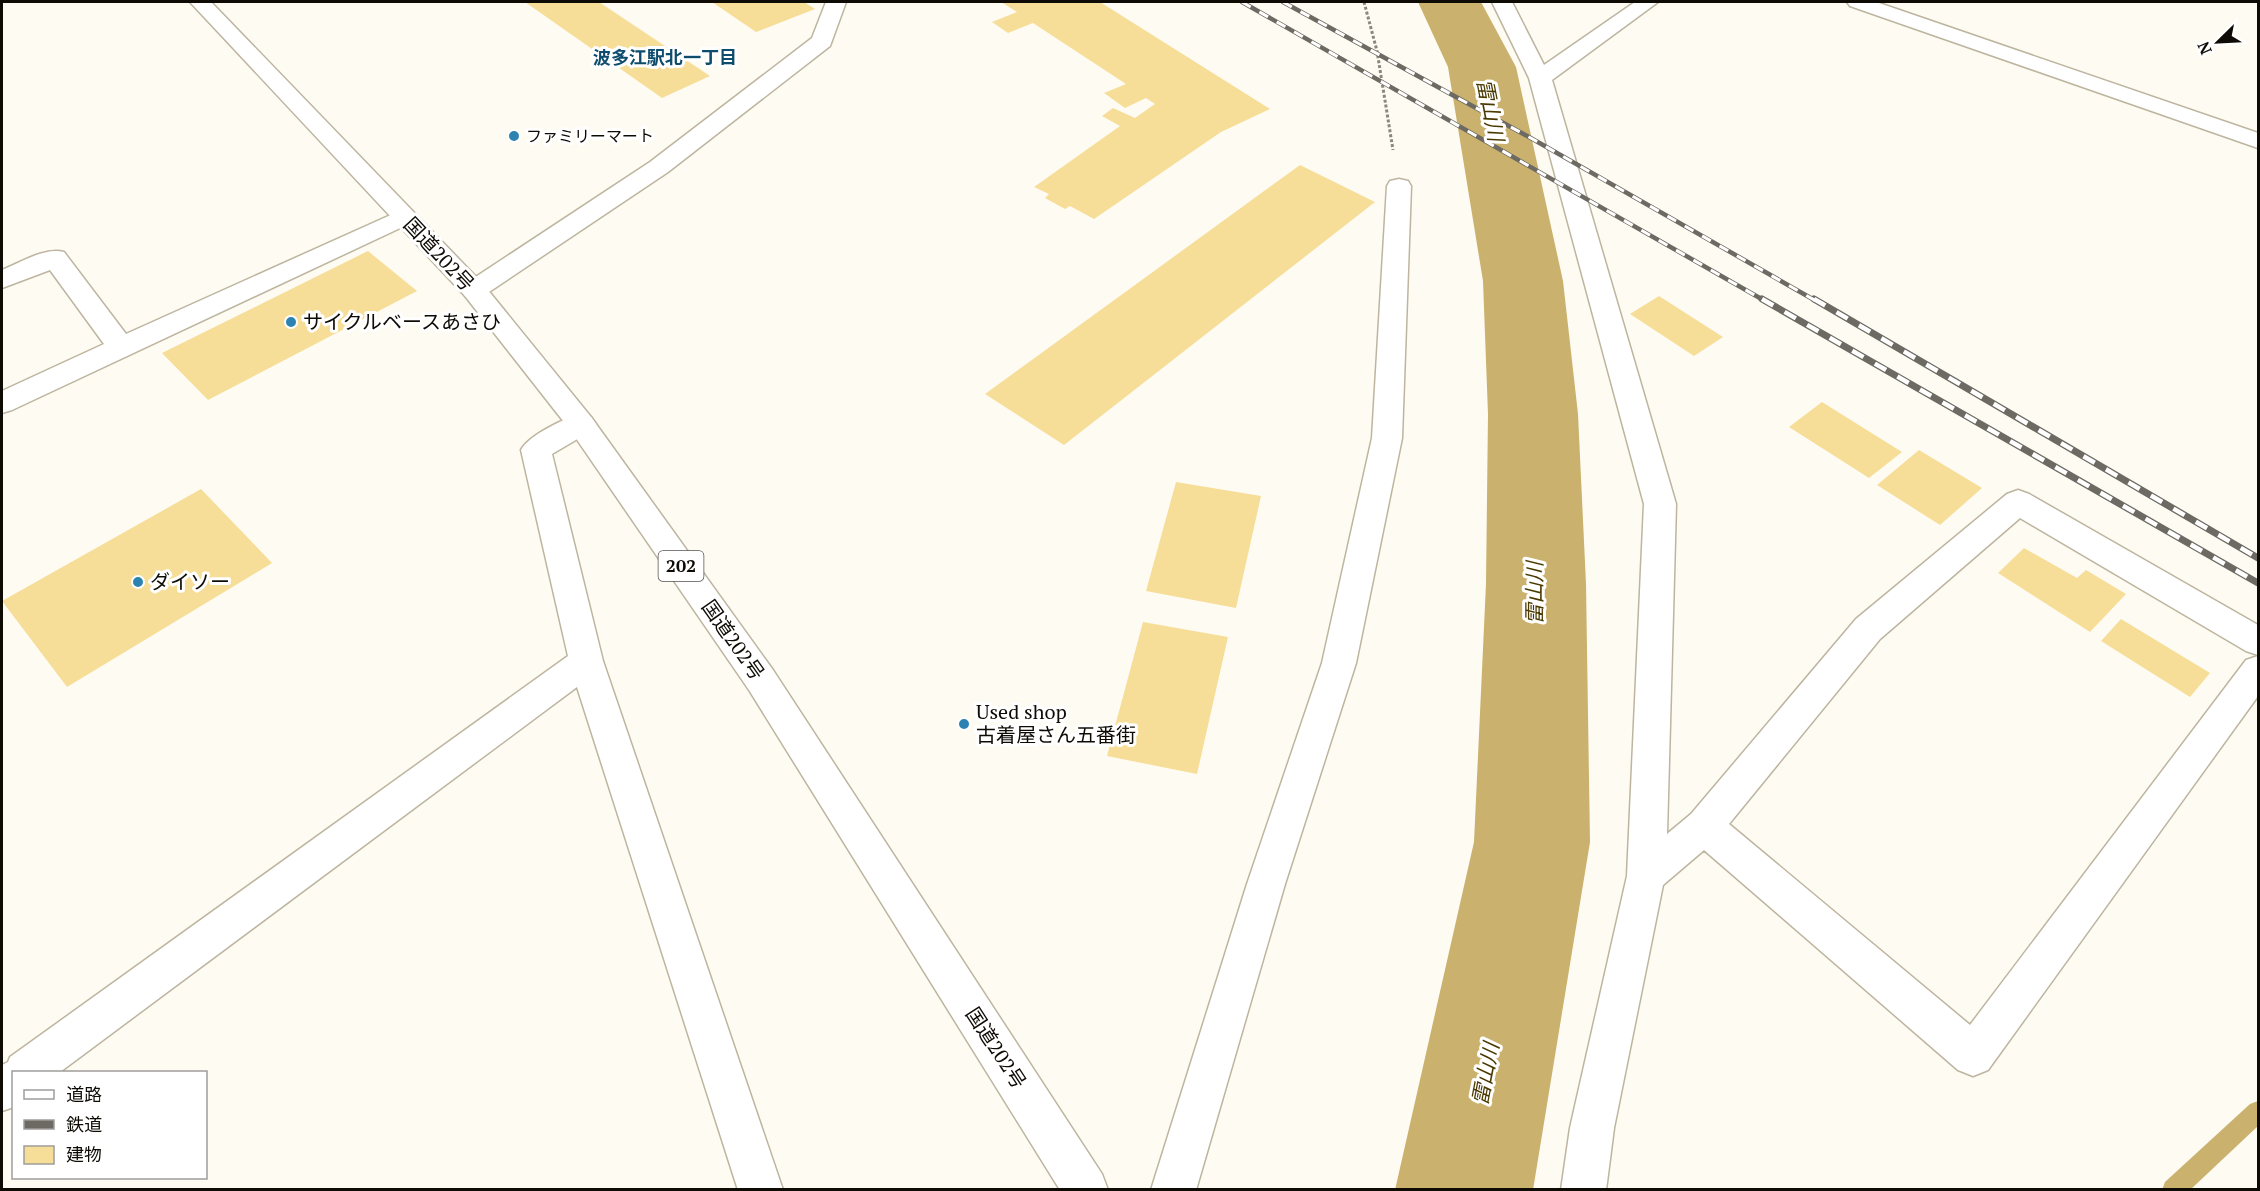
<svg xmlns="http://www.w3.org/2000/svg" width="2260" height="1191" font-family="'PT Serif','Noto Sans JP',serif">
<rect width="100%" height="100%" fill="#fefbf2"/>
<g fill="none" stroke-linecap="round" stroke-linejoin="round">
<path fill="#cab16d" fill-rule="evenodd" d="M2258,1101V1126L2190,1190H2162L2165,1182L2250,1104Z"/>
<path fill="#cab16d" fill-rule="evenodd" d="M1418,2H1481L1516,67L1563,281L1578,414L1586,584L1590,842L1533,1190H1395L1474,842L1486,584L1488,414L1483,281L1448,67Z"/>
</g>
<path fill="#f7de98" d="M525,2H599L710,76L662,98Z
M712,2H804L815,9L756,32Z
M1001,2H1100L1270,109L1221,132L1094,219L1070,206L1065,209L1045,198L1049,194L1034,187L1120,126L1102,116L1113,108L1135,118L1155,104L1146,98L1125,108L1104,93L1126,84L1033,23L1008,33L992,22L1017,12Z
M1300,165L1375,202L1064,445L985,394Z
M368,251L417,291L208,400L162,353Z
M1659,296L1723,337L1694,356L1630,314Z
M1822,402L1902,452L1869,478L1789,427Z
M1919,450L1982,488L1940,525L1877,485Z
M1176,482L1261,496L1236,608L1146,591Z
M201,489L272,563L67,687L2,601Z
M2024,548L2077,578L2086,570L2126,594L2090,632L1998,573Z
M2121,619L2210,673L2190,697L2101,641Z
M1143,622L1228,637L1197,774L1107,756Z"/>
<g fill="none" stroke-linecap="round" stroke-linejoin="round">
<defs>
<path id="minor" d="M826,2H846L830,46L668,172L483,296L474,299L465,296L461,290L465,284L650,162L812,38Z
M1492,2H1512L1544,65L1635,2H1658L1552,80L1676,504L1667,834L1691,814L1856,619L2007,494L2018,490L2029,494L2258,625V655L2246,651L2020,518L1880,639L1729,824L1970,1025L2246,660L2258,656V696L1988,1070L1973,1076L1958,1070L1704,850L1663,885L1614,1128L1606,1190H1561L1570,1128L1627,876L1644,504L1529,78Z
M1847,2H1876L2258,133V148L1850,6Z
M1399,179L1408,181L1411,186L1402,438L1356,663L1285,884L1196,1190H1151L1247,884L1322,663L1372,438L1387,186L1390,181Z
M404,209L413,212L417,217L413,222L12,410L2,413V391L104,344L50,270L2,288V270C20,263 44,247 64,252L126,334Z
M581,414L591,417L596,424L591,431L552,454L603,661L783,1190H738L577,687L60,1072H14V1107L2,1111V1065L8,1062L10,1057L568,656L521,450C529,435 565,418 581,414Z"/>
<path id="highway" d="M190,2H211L483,284L591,417L773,670L1102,1174L1108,1190H1060L749,690L571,431L465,296Z"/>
</defs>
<use href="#minor" stroke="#bdb59f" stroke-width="3"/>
<use href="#highway" stroke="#bdb59f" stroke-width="3"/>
<path stroke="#8a877f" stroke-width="3" stroke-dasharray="3 2" stroke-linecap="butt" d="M1364,2L1377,51L1393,150"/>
<use href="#minor" fill="#fff" fill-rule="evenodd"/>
<use href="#highway" fill="#fff" fill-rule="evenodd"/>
<defs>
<path id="rail-far1" d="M1242,2L1765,301
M1283,2L1529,137L1816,301"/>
<path id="rail" d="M1762,299L2258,583
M1814,299L2258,558"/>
</defs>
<use href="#rail-far1" stroke="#6d6a63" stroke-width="4.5"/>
<use href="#rail" stroke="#6d6a63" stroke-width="7"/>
<use href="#rail-far1" stroke="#fff" stroke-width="3" stroke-dasharray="10" stroke-linecap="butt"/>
<use href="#rail" stroke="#fff" stroke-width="4.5" stroke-dasharray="13" stroke-linecap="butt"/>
</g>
<g fill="#2c82b1" stroke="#fff" stroke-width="2">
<circle cx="514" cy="136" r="6"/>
<circle cx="291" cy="322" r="6"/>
<circle cx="138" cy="582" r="6"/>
<circle cx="964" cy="724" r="6"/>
</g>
<g text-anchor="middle" stroke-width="6" stroke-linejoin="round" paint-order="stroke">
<g font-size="16" fill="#0e0b05" stroke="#fff" text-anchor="start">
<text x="526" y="142">ファミリーマート</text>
</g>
<g font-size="18" font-weight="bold" fill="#0d4c6c" stroke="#fff">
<text x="665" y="64">波多江駅北一丁目</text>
</g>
<rect fill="#fff" stroke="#565450" stroke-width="1.5" x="658.5" y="551" width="45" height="30" rx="4.5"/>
<g font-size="18" font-weight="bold" fill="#0e0b05">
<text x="681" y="572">202</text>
</g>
<g font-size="20" fill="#0e0b05" stroke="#fff">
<text transform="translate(439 254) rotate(47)" y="7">国道202号</text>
<text transform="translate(733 640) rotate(55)" y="7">国道202号</text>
<text transform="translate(996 1048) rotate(57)" y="7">国道202号</text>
</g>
<g font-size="20" fill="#0e0b05" stroke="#fff" text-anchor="start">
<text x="303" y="329">サイクルベースあさひ</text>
<text x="150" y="589">ダイソー</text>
<text x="976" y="719">Used shop<tspan x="976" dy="23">古着屋さん五番街</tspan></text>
</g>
<g font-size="21" font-style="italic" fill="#4b3a00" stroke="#fff">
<text transform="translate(1490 110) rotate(79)" y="7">雷山川</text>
<text transform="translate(1535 593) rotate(-90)" y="7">雷山川</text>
<text transform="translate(1486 1074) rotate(-79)" y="7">雷山川</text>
</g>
</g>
<rect width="2260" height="1191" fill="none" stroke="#0e0b05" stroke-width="6"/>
<rect x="12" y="1071" width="195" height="108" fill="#ffffff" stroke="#9f9d9b" stroke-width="1.5"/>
<rect x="24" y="1090" width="30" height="9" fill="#ffffff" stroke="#9f9d9b" stroke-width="1.5"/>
<text x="66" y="1101" font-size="18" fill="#0e0b05">道路</text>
<rect x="24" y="1120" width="30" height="9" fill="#6d6a63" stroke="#9f9d9b" stroke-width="1.5"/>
<text x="66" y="1131" font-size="18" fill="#0e0b05">鉄道</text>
<rect x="24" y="1146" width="30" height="18" fill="#f7de98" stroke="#9f9d9b" stroke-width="1.5"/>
<text x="66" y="1161" font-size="18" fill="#0e0b05">建物</text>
<g transform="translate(2218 42) rotate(246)" stroke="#ffffff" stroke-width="4.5" paint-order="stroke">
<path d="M0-4.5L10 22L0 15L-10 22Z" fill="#0e0b05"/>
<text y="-9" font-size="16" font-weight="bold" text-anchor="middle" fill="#0e0b05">N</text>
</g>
</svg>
